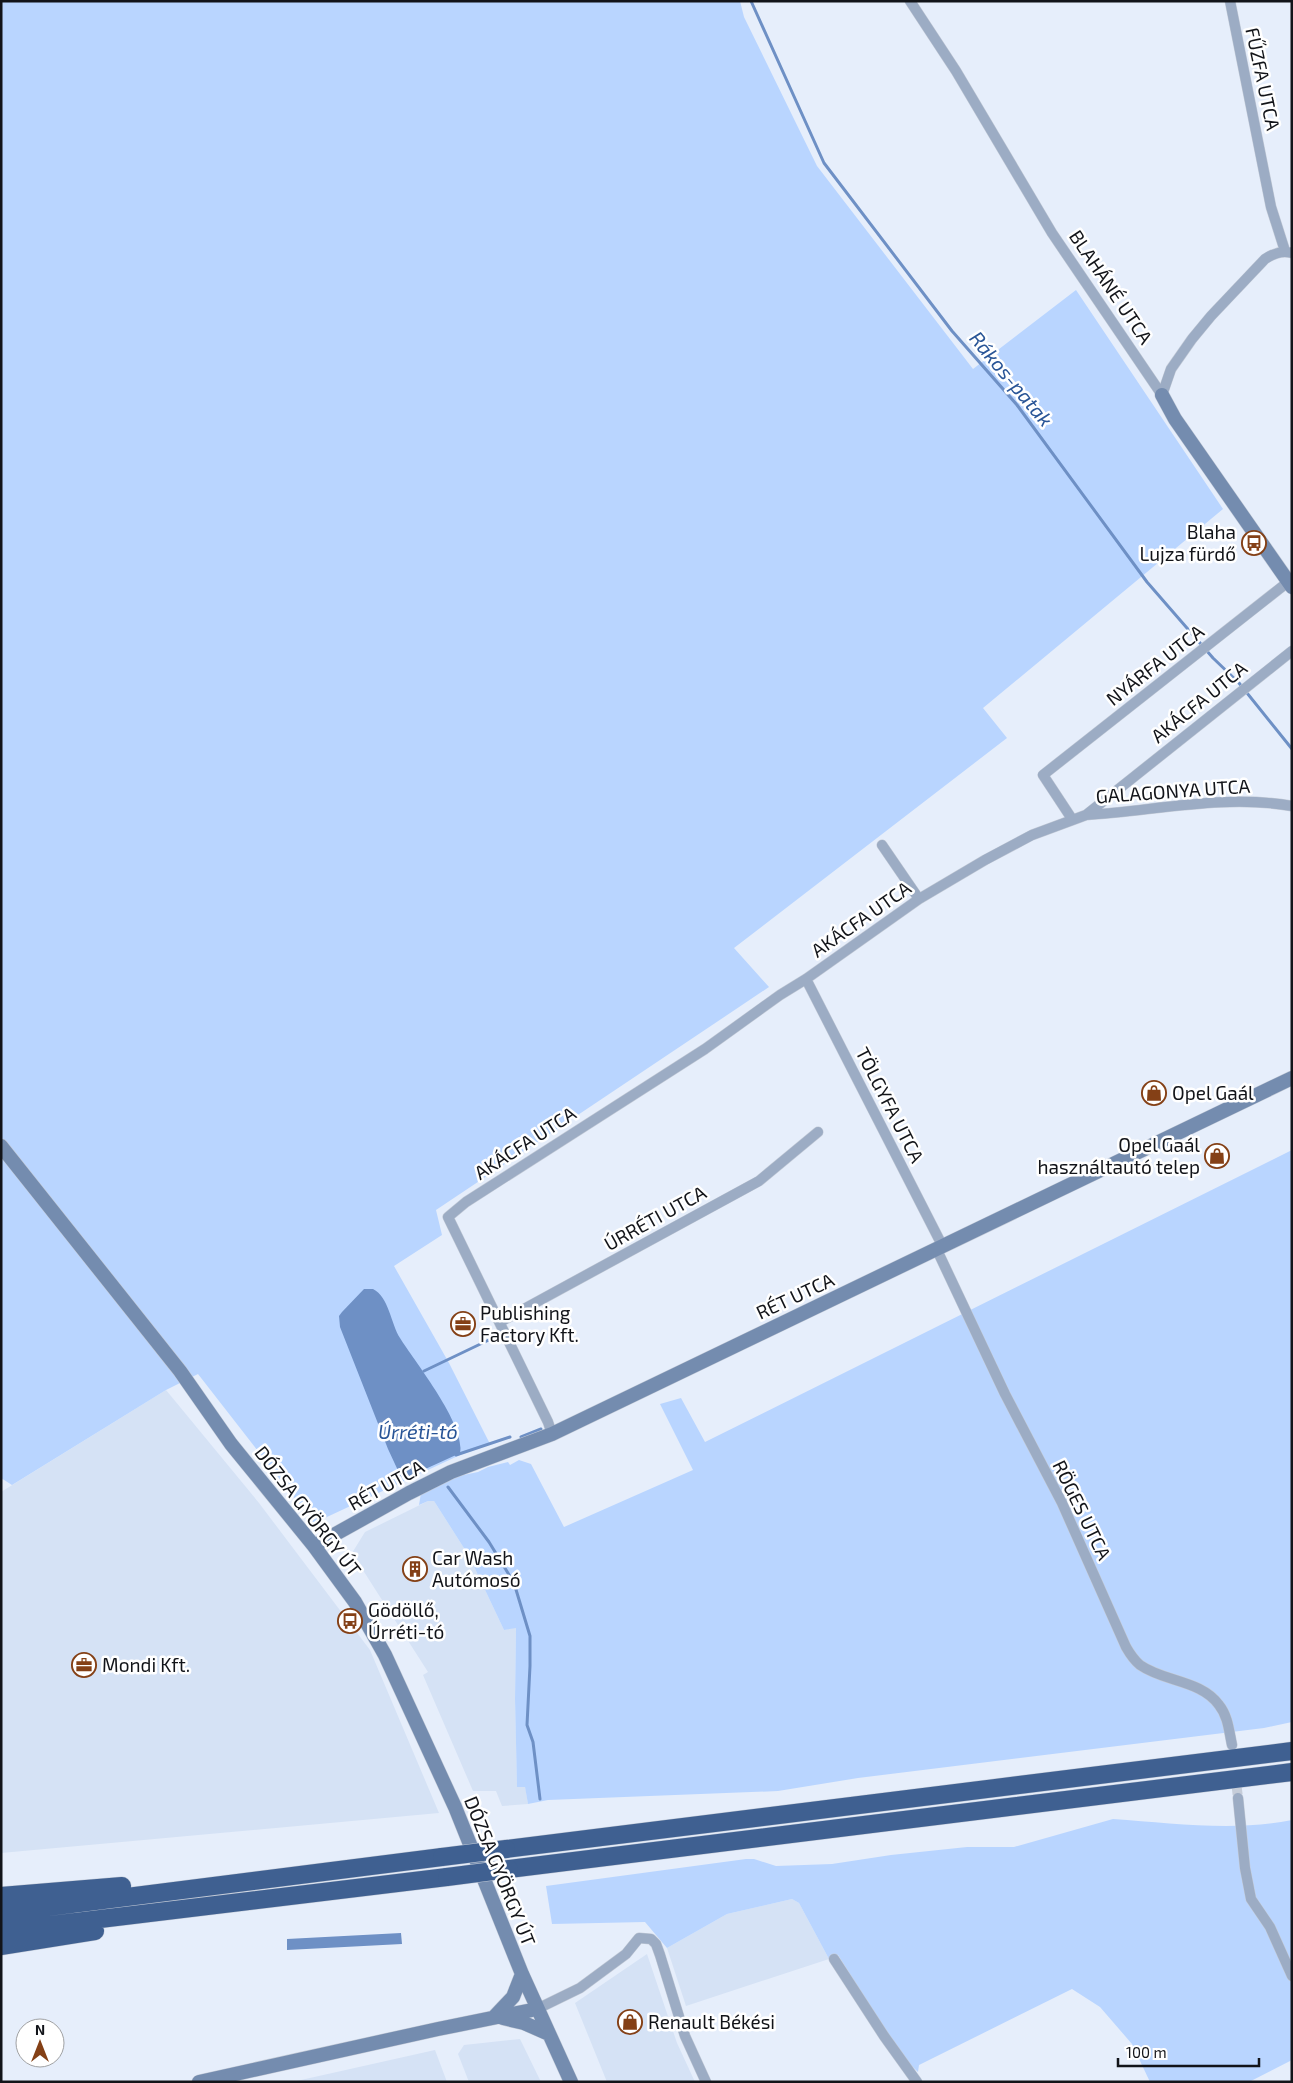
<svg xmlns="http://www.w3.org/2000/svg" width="1293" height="2083" font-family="'Exo 2',sans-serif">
<rect width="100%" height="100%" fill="#e6eefb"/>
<path fill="#d5e2f5" d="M166,1390L259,1503L370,1650L439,1813L1,1853V1492Z
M428,1501H434L469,1556L504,1630L516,1627L515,1699L517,1786H525L528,1804L502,1806L496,1791H473L423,1675L428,1672L352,1553L365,1532Z
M792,1899L799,1903L829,1959L686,2006L667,1948L727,1914Z
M647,1954L677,2043L695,2082H607L575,2003Z
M520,2039L541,2082H469L458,2054L464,2045Z
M435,2050L447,2082H292Z"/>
<path fill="#b9d5ff" d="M1,1H740L744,17L817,166L973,369L1076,290L1223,509L983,708L1007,738L734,948L769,987L436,1210L442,1235L394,1266L449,1363L490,1444L475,1448L314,1523L198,1374L166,1390L12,1485L1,1478Z
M1292,1150V1722L1264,1728L858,1778L778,1791L548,1800L528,1804L525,1787H517L515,1699L516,1628L504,1630L469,1556L434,1501H428L419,1505L421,1493L449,1478L478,1472L488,1467L508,1462L510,1465L519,1460L531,1464L564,1527L693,1470L660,1404L681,1398L705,1442Z
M1113,1819C1172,1823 1234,1832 1292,1820V2060L1249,2082H1150L1132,2044L1100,2007L1072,1989L919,2065L918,2072L901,2056L838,1955L829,1959L799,1903L792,1899L727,1914L667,1948L645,1922L552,1924L546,1886L746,1859H754L776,1866L832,1864L891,1855L967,1847H1014Z"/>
<path fill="#6e90c5" d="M364,1289H373C389,1297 391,1324 400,1338C415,1362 466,1425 460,1453L456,1455L410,1476L401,1477L388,1449L340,1327L339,1316L342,1312Z
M401,1933L402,1944L287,1950V1939Z"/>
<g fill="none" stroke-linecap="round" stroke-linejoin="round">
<path stroke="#6e90c5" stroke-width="3" d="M751,1L824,163L952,331L1017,405L1147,582L1213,658L1239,683L1292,749
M424,1371L493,1338
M521,1437L541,1429
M456,1455L510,1437
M448,1487L489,1542L514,1583L530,1636V1666L527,1725L533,1742L540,1799"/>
<path stroke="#c6cdd9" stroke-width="10" stroke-dasharray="10 5" stroke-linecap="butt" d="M1233,1755L1238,1798"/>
<defs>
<path id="street" d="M910,1L956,71L1052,233L1162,395
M1230,1L1271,207L1285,251
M1162,395L1171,369L1192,339L1211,316L1265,259C1274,253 1282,250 1292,253
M1086,815C1154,811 1223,794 1292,806
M1072,819L1043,775L1288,582
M882,845L919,899
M806,979L943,1247
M937,1250L1005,1394L1062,1503L1126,1647C1130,1654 1134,1660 1140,1665C1164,1682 1201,1680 1219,1705C1228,1716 1229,1731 1232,1745
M500,1322L759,1181L818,1132
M552,1434L548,1422L448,1217L466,1202L705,1049L780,995L806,979L919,899L985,860L1032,835L1086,815L1292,651
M1238,1798L1245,1868L1251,1899L1270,1927L1292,1976
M834,1959L884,2036L917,2082
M537,2009L580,1988L626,1954L639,1938L651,1939L656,1944L660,1955L685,2036L706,2082"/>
<path id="secondary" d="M1162,395L1175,419L1292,587
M1,1146L180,1371L231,1444L314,1546L355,1602L385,1655L455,1807L522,1974L571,2082
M314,1546L409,1493L451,1472L552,1434L1292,1078
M495,2016L513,1997L522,1974
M503,2018L524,2023L549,2034
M199,2082L438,2029L537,2009"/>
<path id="highway" d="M506,1849L1292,1751
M509,1869L1292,1772
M1,1896L122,1886
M1,1913L442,1857
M1,1931L447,1877
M1,1946L95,1931"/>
</defs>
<use href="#street" stroke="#c4cbd7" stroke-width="11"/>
<use href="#secondary" stroke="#c4cbd7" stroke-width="15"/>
<use href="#highway" stroke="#c4cbd7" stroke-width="19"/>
<use href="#street" stroke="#9cacc4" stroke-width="10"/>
<use href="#secondary" stroke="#748caf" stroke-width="14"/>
<use href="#highway" stroke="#3f6091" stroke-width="18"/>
<defs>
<path id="highway-bridge" d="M442,1857L506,1849
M447,1877L509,1869"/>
</defs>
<use href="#highway-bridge" stroke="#c4cbd7" stroke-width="19" stroke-linecap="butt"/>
<use href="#highway-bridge" stroke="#3f6091" stroke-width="18"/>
</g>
<defs>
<symbol id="bus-ring" viewBox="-11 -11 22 22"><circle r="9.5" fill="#fff" stroke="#844016" stroke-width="1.5"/><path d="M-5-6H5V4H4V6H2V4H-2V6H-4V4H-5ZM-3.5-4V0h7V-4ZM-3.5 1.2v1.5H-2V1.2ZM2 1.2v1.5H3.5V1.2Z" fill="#844016"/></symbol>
<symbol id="shop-ring" viewBox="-11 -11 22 22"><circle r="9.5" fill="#fff" stroke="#844016" stroke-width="1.5"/><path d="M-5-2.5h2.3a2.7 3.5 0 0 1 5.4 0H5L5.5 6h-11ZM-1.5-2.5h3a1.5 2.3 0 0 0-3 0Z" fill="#844016"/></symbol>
<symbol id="office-ring" viewBox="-11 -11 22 22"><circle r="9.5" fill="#fff" stroke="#844016" stroke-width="1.5"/><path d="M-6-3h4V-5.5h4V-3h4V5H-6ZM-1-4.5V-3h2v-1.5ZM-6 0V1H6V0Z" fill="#844016"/></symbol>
<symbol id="building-ring" viewBox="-11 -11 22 22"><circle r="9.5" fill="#fff" stroke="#844016" stroke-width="1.5"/><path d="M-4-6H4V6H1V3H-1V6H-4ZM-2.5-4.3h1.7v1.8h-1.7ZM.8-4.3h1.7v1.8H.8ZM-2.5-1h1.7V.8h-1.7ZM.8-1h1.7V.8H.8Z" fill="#844016"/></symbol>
</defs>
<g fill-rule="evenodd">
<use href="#bus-ring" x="1240" y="529" width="28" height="28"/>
<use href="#shop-ring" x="1140" y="1079" width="28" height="28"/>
<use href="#shop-ring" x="1203" y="1142" width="28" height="28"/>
<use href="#office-ring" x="449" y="1310" width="28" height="28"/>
<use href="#building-ring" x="401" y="1555" width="28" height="28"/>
<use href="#bus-ring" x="336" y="1607" width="28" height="28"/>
<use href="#office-ring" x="70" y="1651" width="28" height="28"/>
<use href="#shop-ring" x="616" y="2008" width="28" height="28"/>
</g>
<g text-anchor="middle" stroke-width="5" stroke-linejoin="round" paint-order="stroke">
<g font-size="19" fill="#121419" stroke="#fff">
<text transform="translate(1263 79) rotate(78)" y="7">FŰZFA UTCA</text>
<text transform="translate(1111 287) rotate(56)" y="7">BLAHÁNÉ UTCA</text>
<text transform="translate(1155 665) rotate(-38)" y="7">NYÁRFA UTCA</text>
<text transform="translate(1199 702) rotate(-39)" y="7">AKÁCFA UTCA</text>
<text transform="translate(1173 791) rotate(-4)" y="7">GALAGONYA UTCA</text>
<text transform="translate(861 919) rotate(-35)" y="7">AKÁCFA UTCA</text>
<text transform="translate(890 1105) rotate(63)" y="7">TÖLGYFA UTCA</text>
<text transform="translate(525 1143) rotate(-33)" y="7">AKÁCFA UTCA</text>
<text transform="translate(655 1218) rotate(-29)" y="7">ÚRRÉTI UTCA</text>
<text transform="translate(795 1296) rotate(-25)" y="7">RÉT UTCA</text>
<text transform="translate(386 1485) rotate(-29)" y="7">RÉT UTCA</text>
<text transform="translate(1082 1510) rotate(64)" y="7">RÖGES UTCA</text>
<text transform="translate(308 1511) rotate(52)" y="7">DÓZSA GYÖRGY ÚT</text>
<text transform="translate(500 1871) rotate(68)" y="7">DÓZSA GYÖRGY ÚT</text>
</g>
<g font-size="19" fill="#121419" stroke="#fff" text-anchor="start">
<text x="1236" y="539" text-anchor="end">Blaha<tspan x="1236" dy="22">Lujza fürdő</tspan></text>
<text x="1172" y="1100">Opel Gaál</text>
<text x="1200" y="1152" text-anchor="end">Opel Gaál<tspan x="1200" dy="22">használtautó telep</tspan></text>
<text x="480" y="1320">Publishing<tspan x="480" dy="22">Factory Kft.</tspan></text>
<text x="432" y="1565">Car Wash<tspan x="432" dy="22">Autómosó</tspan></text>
<text x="368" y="1617">Gödöllő,<tspan x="368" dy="22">Úrréti-tó</tspan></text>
<text x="102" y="1672">Mondi Kft.</text>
<text x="648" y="2029">Renault Békési</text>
</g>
<g font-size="20" font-style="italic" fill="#295597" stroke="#fff">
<text transform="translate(1011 379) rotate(50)" y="7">Rákos-patak</text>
<text x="418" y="1439">Úrréti-tó</text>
</g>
</g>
<rect width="1293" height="2083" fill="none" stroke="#121419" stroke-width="5"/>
<g transform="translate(40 2043)"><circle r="24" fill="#ffffff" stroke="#a0a1a3"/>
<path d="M0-4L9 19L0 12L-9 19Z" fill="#844016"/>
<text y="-8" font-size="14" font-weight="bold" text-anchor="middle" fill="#121419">N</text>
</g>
<path d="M1118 2058v8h141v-8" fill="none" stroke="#121419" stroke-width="2.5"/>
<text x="1126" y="2058" font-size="15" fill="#121419" stroke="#ffffff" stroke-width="4" paint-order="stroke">100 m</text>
</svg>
